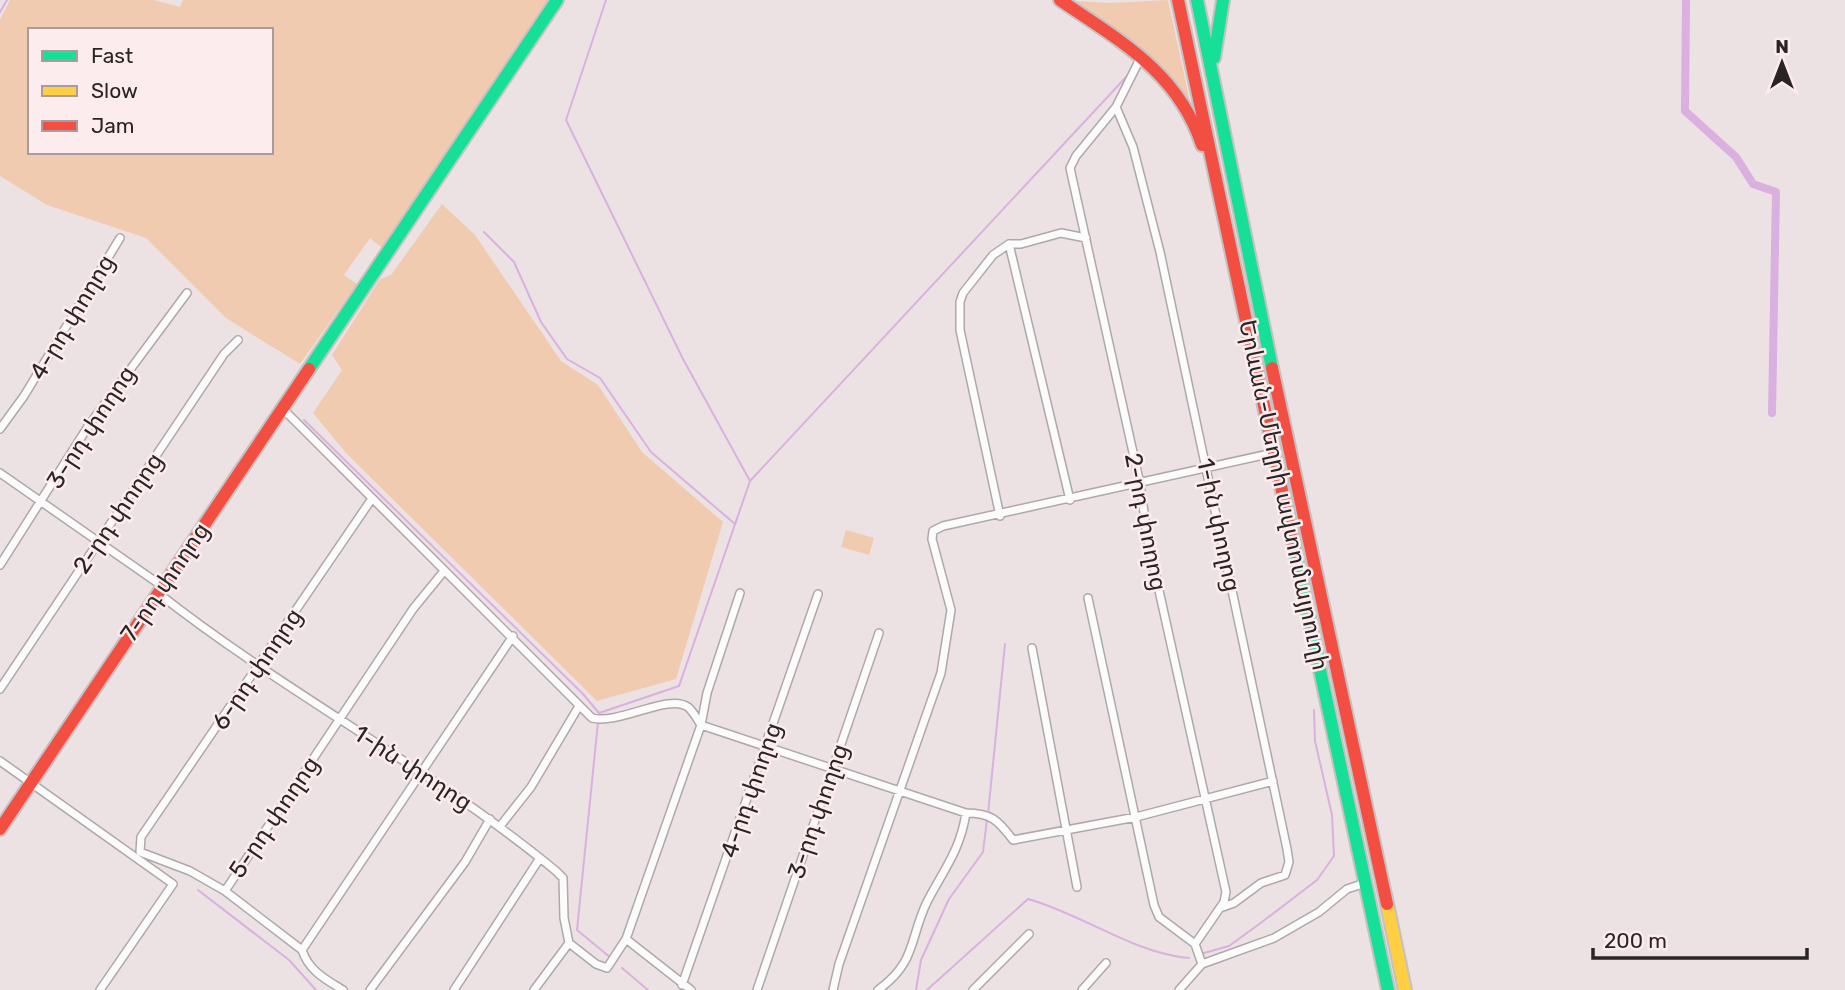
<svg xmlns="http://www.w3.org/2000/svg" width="1845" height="990" font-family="Rubik,'Noto Sans Armenian',sans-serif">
<rect width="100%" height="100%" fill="#ece2e4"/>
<path fill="#f0cbb0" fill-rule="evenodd" d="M10,0H154L180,7L183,0H551L382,248L370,238L344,275L357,284L300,364L226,318L146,238L47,205L0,176V20ZM30,30H271V152H30Z
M1060,0L1110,3L1168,0L1192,111L1173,85Z
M442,204L475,235L561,361L598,385L642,452L723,522L676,679L597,701L347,454L313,413L342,370L332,355L380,279L391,275Z
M846,530L874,538L869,555L841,547Z"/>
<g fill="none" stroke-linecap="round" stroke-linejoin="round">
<path stroke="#d9b0e0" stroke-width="2" d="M0,12L7,0
M484,232L514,262L541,322L567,359L600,378L651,452L735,524
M304,420L583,694L599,713
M750,481L1128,75
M599,713L679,686L750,481L683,359L566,120L606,0
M598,722L577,930L611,958
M988,814L1005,644
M198,890L289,960L316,990
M1204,953L1229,946L1262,922L1317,880L1334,856L1332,815L1315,741L1314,710
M622,968L648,990
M916,990L921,960L949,899L983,852L987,819
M927,990L1028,899C1082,914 1133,953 1189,958"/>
<path stroke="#d9b0e0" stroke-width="8" d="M1686,0L1685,111L1736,157L1753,184L1776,192L1772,413"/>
<defs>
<path id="street" d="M1140,59L1116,107L1076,156L1070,168L1140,484L1148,541L1226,892L1224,902L1195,944
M1116,107L1133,147L1160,252L1287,849L1289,862L1285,875L1261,883L1234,903L1220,908
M1009,244L1070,500
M1009,244H1021L1061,233L1086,238
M282,408L592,718C619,725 669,693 688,707C693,711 697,719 701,725L966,813C991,813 998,820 1013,840L1136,817L1273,781
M0,429L24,396L120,238
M0,473L162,586
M1000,516L960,330V302L963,293L993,255L1009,244
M0,565L89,425L187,293
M158,593C285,693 431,768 556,871L563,878L564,918L569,943L534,990
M1088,598L1154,905L1159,917L1195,944
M1032,648L1077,887
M0,689L224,354L238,340
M0,761L173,884L100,990
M501,825L531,787L579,706
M225,891L413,609L444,571
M626,939L691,990
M569,943L596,964L607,968L626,939L701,725L707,693L740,593
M1195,944L1202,964
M302,950L513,636
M682,985L818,594
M343,990C325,979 309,971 302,950L225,891L190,871L140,852L141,837L371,500
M370,990L465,862L490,819
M454,990L540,858
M757,990L879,633
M833,990L839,964L941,673L951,610L932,539L933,531L943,526L1273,453
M878,990C917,962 909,939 927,902C944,869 960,851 966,813
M973,990L1029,934
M1082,990L1106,963
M1179,990L1202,964L1274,938L1319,912L1347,889L1365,883"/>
<path id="fast" d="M1197,0L1272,368
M1214,58L1223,0
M309,369L557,0
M1295,552L1388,990"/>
<path id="slow" d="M1387,904L1405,990"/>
<path id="jam" d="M1060,0C1120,41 1178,72 1202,145
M1178,0L1295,552
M1272,368L1387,904
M0,829L309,369"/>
</defs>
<use href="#street" stroke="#aea8a9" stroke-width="10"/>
<use href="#fast" stroke="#c5c1c2" stroke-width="16"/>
<use href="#slow" stroke="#c5c1c2" stroke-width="16"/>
<use href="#jam" stroke="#c5c1c2" stroke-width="16"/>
<use href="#street" stroke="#fcfbfb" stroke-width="7"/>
<use href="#fast" stroke="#16e098" stroke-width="12"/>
<use href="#slow" stroke="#ffcf43" stroke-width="12"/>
<use href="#jam" stroke="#f24e42" stroke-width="12"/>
</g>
<g text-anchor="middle" stroke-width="5" stroke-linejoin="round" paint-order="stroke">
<g font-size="24" fill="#2a2425" stroke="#fdecee">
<text transform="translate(72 317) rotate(-59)" y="8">4-րդ փողոց</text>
<text transform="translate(91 427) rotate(-57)" y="8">3-րդ փողոց</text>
<text transform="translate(1284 495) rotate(78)" y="8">Երևան-Մեղրի ավտոմայրուղի</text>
<text transform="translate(118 513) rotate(-56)" y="8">2-րդ փողոց</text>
<text transform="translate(1146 522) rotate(79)" y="8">2-րդ փողոց</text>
<text transform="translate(1219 525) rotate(78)" y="8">1-ին փողոց</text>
<text transform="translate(165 582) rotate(-56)" y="8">7-րդ փողոց</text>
<text transform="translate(257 669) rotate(-56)" y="8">6-րդ փողոց</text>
<text transform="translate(413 768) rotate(33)" y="8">1-ին փողոց</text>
<text transform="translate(751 790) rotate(-71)" y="8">4-րդ փողոց</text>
<text transform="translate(818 811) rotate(-71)" y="8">3-րդ փողոց</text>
<text transform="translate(274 817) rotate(-56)" y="8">5-րդ փողոց</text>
</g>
</g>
<rect x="28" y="28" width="245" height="126" fill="#fdecee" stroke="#a99c9e" stroke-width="2"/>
<rect x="42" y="51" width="35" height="10" fill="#16e098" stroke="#a99c9e" stroke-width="2"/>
<text x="91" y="63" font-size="21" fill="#2a2425">Fast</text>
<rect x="42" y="86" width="35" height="10" fill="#ffcf43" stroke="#a99c9e" stroke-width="2"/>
<text x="91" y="98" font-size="21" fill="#2a2425">Slow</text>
<rect x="42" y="121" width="35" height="10" fill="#f24e42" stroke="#a99c9e" stroke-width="2"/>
<text x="91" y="133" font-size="21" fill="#2a2425">Jam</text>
<g transform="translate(1782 63)" stroke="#fdecee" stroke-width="5" paint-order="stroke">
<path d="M0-5L12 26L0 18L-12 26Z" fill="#2a2425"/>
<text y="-10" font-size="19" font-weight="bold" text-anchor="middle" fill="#2a2425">N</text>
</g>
<path d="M1593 948v10h214v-10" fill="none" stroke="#2a2425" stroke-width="3.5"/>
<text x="1604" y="948" font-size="21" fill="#2a2425" stroke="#fdecee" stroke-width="5" paint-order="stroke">200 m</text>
</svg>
